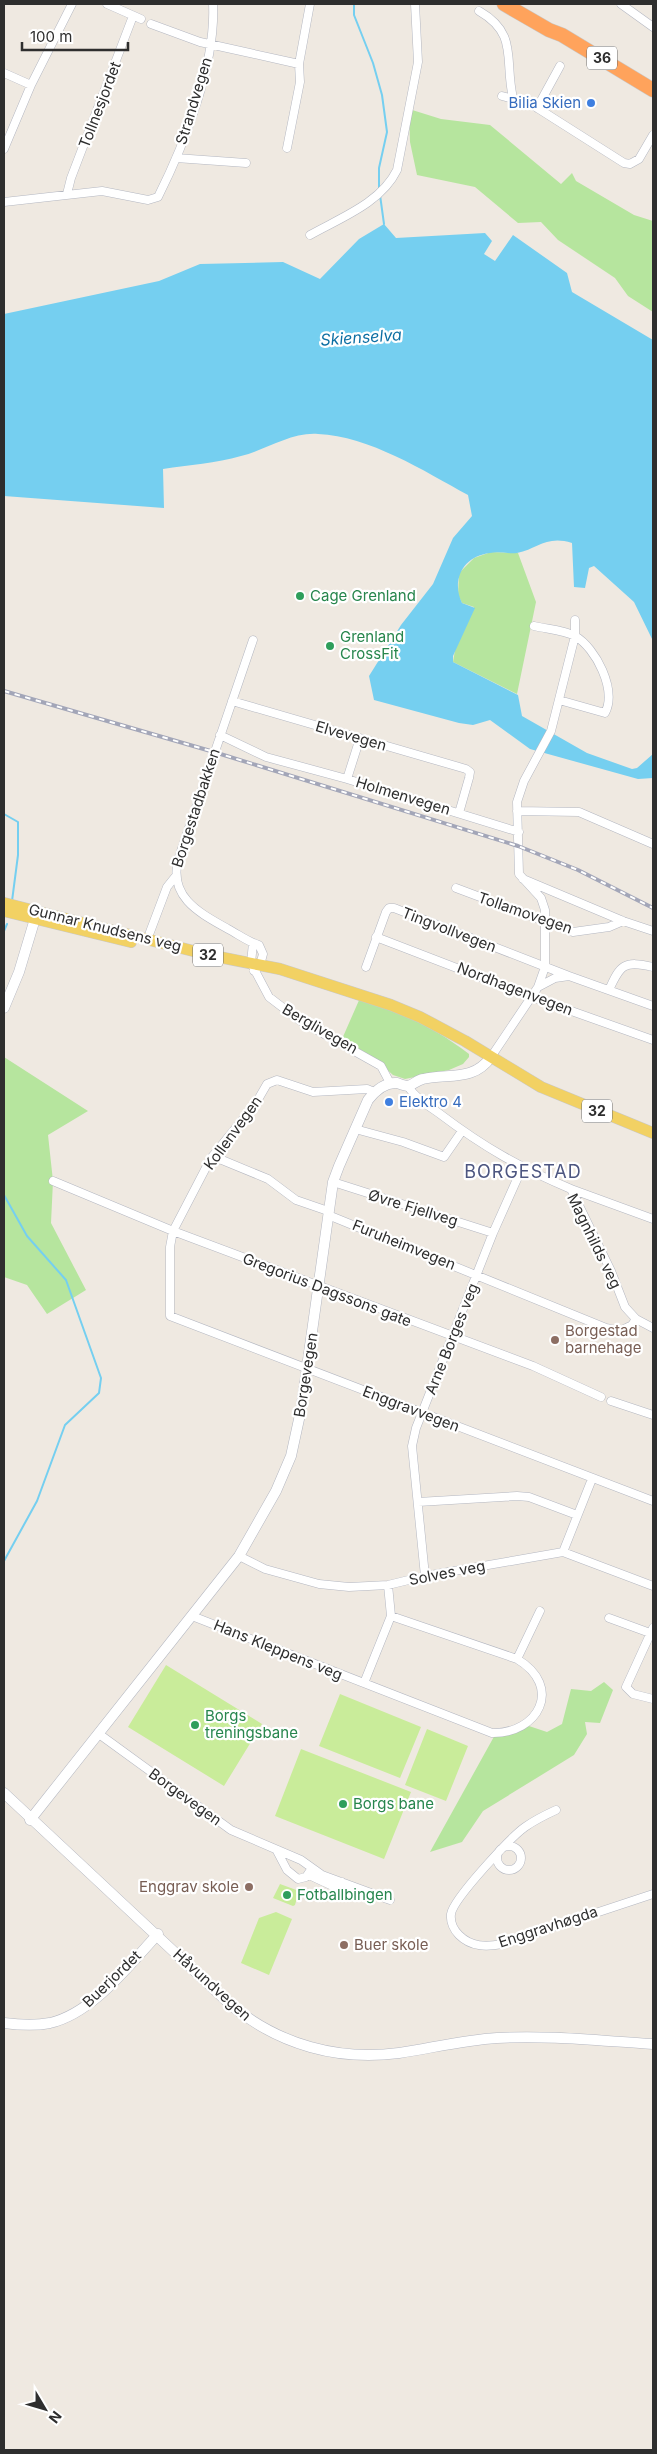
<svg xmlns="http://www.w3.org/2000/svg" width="657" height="2454" font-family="Inter,sans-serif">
<rect width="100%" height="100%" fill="#efe9e1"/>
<path fill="#b6e59e" d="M409,109L441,119L490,125L561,184L572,173L576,181L634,215L653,221V312L628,296L615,278L558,240L541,222L518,223L475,187L417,175L410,142Z
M491,552L518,553L536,602L517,694L453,662L455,650L474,607L462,603L458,595L459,573L474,558Z
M360,998C400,1011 435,1028 469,1054V1057L463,1064L449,1070L405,1079L393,1075L373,1057L342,1039Z
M4,1057L88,1111L48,1135L53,1181L51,1223L86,1290L47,1314L27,1285L4,1277Z
M604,1682L613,1690L600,1723L585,1722L587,1734L574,1755L483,1811L462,1842L430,1852L496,1733H512L529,1726L547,1732L562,1724L571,1689L591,1691Z"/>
<path fill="#c9ec9a" d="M166,1665L262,1724L224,1786L128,1727Z
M340,1694L421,1727L400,1778L319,1746Z
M427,1729L468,1746L446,1801L405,1785Z
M301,1749L411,1792L384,1859L275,1816Z
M280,1884L299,1891L295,1905L293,1906L273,1898Z
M276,1912L292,1919L269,1975L241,1963L259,1918Z"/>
<path fill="#75cff0" d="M384,224L396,238L485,233L492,241L484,254L495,261L513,235L567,273L572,292L653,340V641L634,602L594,566L589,568L585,588L574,587L572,543C546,535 538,549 517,553C508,554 499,551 490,553C463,556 451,580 462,603L475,608L453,656V662L518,695L522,716L587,753L632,769L637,768L653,754V778L638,779L530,749L490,720L473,725L459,723L374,700L369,676L401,625L433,584L453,538L472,516L468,495C424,471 369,436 318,434C291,432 266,450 241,456C216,463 189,465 163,469L164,508L4,496V314L159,281L200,264L283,262L320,279L359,239Z"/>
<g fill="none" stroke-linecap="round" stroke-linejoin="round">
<path stroke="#75cff0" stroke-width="2" d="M354,4V15L373,63L382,95L387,132L379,168V188
M380,195L384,224
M4,814L18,822V855L12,901
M4,931L7,924
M4,1195L27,1236L66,1280L101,1378L99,1393L65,1425L37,1501L4,1561"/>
<defs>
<path id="street" d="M107,4L141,19
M621,4L653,27
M479,11C519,34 504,60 513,98
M151,24L200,42L299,64
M4,73L31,85
M502,96L531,104L624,163L630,164L639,159L653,135
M537,108L560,66
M287,148L300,82L299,64L310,4
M4,149L31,85L72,4
M176,158L246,163
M67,194L71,178L133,16
M4,202L102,191L148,200L158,197C185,143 216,64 213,4
M310,235C340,218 381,203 397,170L418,62L415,4
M534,626C546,629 564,630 575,636C596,648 617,690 605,713L559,700
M253,640L178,860C169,898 200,913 228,929C238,934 248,942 259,945L263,954L260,965L254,971
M232,701L466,769L470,772L469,778L459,813
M220,735L266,757L347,779L519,832
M347,779L360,738
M517,811L579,812L653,844
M523,879L623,921L653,931
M456,888L573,932L609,927L623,921
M150,932L167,887L175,877
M376,937L532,997L653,1040
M253,943L251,963L269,997L299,1020L381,1066L390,1083
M366,967L386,912L389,908H394L569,976
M538,987L545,967V910L541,898L519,874L517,802L524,781L551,731L575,636V620
M609,990C620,965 624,960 653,967
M491,1057L538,987L555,978L569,976L653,1006
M374,1092L367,1089L313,1092L277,1080L267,1084L256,1103L211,1158L173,1231L170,1247V1316L653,1501
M355,1129L403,1142L444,1157L462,1131
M211,1158L222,1160L268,1179L296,1200L328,1211
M53,1181L173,1231L533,1366L601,1397
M333,1182L493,1233
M571,1189L653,1219
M328,1215L606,1328L620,1331L632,1325L636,1319L625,1307L611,1271L571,1189C519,1167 485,1148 440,1114C429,1106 415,1098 408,1086
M636,1319L653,1328
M611,1401L653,1415
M418,1502L517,1496L529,1497L577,1515
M563,1552L592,1479
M239,1556L265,1569L319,1584L349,1587L388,1585L425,1576L563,1552L653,1586
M425,1576L412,1446L416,1428L493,1233L522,1168
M192,1616L492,1733C538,1734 564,1687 517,1659L391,1616
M609,1618L650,1633
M653,1628L626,1687L633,1694L653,1699
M517,1659L540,1611
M364,1683L391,1616L388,1585
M99,1734L231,1830L301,1860L322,1875L390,1900
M556,1810C545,1815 535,1820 525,1827C511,1837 453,1899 451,1914C450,1922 454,1930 459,1935C471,1947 486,1947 502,1944L653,1894
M497 1858a12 12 0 1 1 24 0a12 12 0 1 1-24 0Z
M277,1851L287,1870L298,1879L306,1877L312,1868
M309,1875L337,1888L342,1882"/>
<path id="secondary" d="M4,1008L19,972L37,912
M4,1793L232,2006C280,2045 338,2061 399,2053C432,2048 464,2040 497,2038C549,2035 601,2041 653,2044
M30,1820L239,1556L276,1491L291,1456L301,1410L333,1182L339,1166L368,1100C375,1091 385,1082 397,1083C400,1084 405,1086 408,1086C413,1085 417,1080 423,1079C449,1073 473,1082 491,1057
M4,2023C19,2025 35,2026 50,2023C93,2013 129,1965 158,1934"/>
<path id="primary" d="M4,903L209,955L280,969L391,1005L420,1017L465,1041L541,1087L653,1133
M4,911L131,942"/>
<path id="highway" d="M504,4L549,30L562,35L653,90"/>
</defs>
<use href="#street" stroke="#b4b7c1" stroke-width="9"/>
<use href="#secondary" stroke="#b4b7c1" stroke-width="11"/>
<use href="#primary" stroke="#c9c9c9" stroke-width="12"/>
<use href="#highway" stroke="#c9c9c9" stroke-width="15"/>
<use href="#street" stroke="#fff" stroke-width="8"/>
<use href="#secondary" stroke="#fff" stroke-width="10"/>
<use href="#primary" stroke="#f2d163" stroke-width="11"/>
<use href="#highway" stroke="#ffa35c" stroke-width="14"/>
<defs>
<path id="rail" d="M4,691L214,752L518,846L578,870L653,908"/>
</defs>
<use href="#rail" stroke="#a3a6b8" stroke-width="4"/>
<use href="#rail" stroke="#fff" stroke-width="2" stroke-dasharray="5.5" stroke-linecap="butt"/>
</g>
<g fill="#3f7fe0" stroke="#fff" stroke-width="2">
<circle cx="591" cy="103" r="5"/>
<circle cx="389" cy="1102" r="5"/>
</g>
<g fill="#2e9e5b" stroke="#fff" stroke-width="2">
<circle cx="300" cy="596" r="5"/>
<circle cx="330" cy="646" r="5"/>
<circle cx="195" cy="1725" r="5"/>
<circle cx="343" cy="1804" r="5"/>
<circle cx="287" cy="1895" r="5"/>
</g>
<g fill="#8d6e63" stroke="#fff" stroke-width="2">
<circle cx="555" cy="1340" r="5"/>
<circle cx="249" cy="1887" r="5"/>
<circle cx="344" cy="1945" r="5"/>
</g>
<g text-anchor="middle" stroke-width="4.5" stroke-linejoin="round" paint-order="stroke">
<g fill="#fff" stroke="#6d6d6d" stroke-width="1">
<rect x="587" y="46.5" width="30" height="23" rx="4"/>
<rect x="193" y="943.5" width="30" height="23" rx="4"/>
<rect x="582" y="1099.5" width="30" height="23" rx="4"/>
</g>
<g font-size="14" font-weight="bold" fill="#2e2e2e">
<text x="602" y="63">36</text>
<text x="208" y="960">32</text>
<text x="597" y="1116">32</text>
</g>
<g font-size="15" fill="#2e2e2e" stroke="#fff">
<text transform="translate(194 101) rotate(-73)" y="5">Strandvegen</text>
<text transform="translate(100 105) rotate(-69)" y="5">Tollnesjordet</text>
<text transform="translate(351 736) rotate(16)" y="5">Elvevegen</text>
<text transform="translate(403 796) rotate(17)" y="5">Holmenvegen</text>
<text transform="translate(196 808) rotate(-72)" y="5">Borgestadbakken</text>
<text transform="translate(525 913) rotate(19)" y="5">Tollamovegen</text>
<text transform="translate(105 928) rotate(14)" y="5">Gunnar Knudsens veg</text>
<text transform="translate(449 930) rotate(21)" y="5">Tingvollvegen</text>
<text transform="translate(515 989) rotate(21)" y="5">Nordhagenvegen</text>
<text transform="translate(320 1029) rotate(30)" y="5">Berglivegen</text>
<text transform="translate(233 1133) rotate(-54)" y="5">Kollenvegen</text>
<text transform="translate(413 1208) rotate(17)" y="5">Øvre Fjellveg</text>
<text transform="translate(594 1241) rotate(64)" y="5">Magnhilds veg</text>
<text transform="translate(404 1245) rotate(22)" y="5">Furuheimvegen</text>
<text transform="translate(327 1290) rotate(21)" y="5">Gregorius Dagssons gate</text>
<text transform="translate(452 1339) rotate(-68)" y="5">Arne Borges veg</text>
<text transform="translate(306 1375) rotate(-81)" y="5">Borgevegen</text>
<text transform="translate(411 1409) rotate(21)" y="5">Enggravvegen</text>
<text transform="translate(447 1573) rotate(-11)" y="5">Solves veg</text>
<text transform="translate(278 1650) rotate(22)" y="5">Hans Kleppens veg</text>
<text transform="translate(185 1797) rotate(36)" y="5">Borgevegen</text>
<text transform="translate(548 1927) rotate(-18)" y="5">Enggravhøgda</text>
<text transform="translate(112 1979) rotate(-44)" y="5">Buerjordet</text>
<text transform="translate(212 1985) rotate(42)" y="5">Håvundvegen</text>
</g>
<g font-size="15" fill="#366cbe" stroke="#fff" text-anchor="end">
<text x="581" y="108">Bilia Skien</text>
<text x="399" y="1107" text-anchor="start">Elektro 4</text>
</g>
<g font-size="15" fill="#27864d" stroke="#fff" text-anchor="start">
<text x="310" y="601">Cage Grenland</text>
<text x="340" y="642">Grenland<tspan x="340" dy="17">CrossFit</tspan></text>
<text x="205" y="1721">Borgs<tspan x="205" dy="17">treningsbane</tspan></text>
<text x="353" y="1809">Borgs bane</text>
<text x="297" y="1900">Fotballbingen</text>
</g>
<g font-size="15" fill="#785e54" stroke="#fff" text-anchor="start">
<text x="565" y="1336">Borgestad<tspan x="565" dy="17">barnehage</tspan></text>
<text x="239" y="1892" text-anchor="end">Enggrav skole</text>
<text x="354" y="1950">Buer skole</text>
</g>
<g font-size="16" font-style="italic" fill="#0d6fa3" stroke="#fff">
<text transform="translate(361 337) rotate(-4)" y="6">Skienselva</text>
</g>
<g font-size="18" letter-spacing="1" fill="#4d5680" stroke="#fff">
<text x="523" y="1178">BORGESTAD</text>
</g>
</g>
<rect width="657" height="2454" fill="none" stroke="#2e2e2e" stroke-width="10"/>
<g transform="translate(45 2409) rotate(128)" stroke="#ffffff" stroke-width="4" paint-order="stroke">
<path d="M0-4L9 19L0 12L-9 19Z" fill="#2e2e2e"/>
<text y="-8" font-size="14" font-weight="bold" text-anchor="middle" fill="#2e2e2e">N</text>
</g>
<path d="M22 42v8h106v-8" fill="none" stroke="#2e2e2e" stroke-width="2.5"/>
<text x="30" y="42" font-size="15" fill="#2e2e2e" stroke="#ffffff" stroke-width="4" paint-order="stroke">100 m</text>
</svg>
